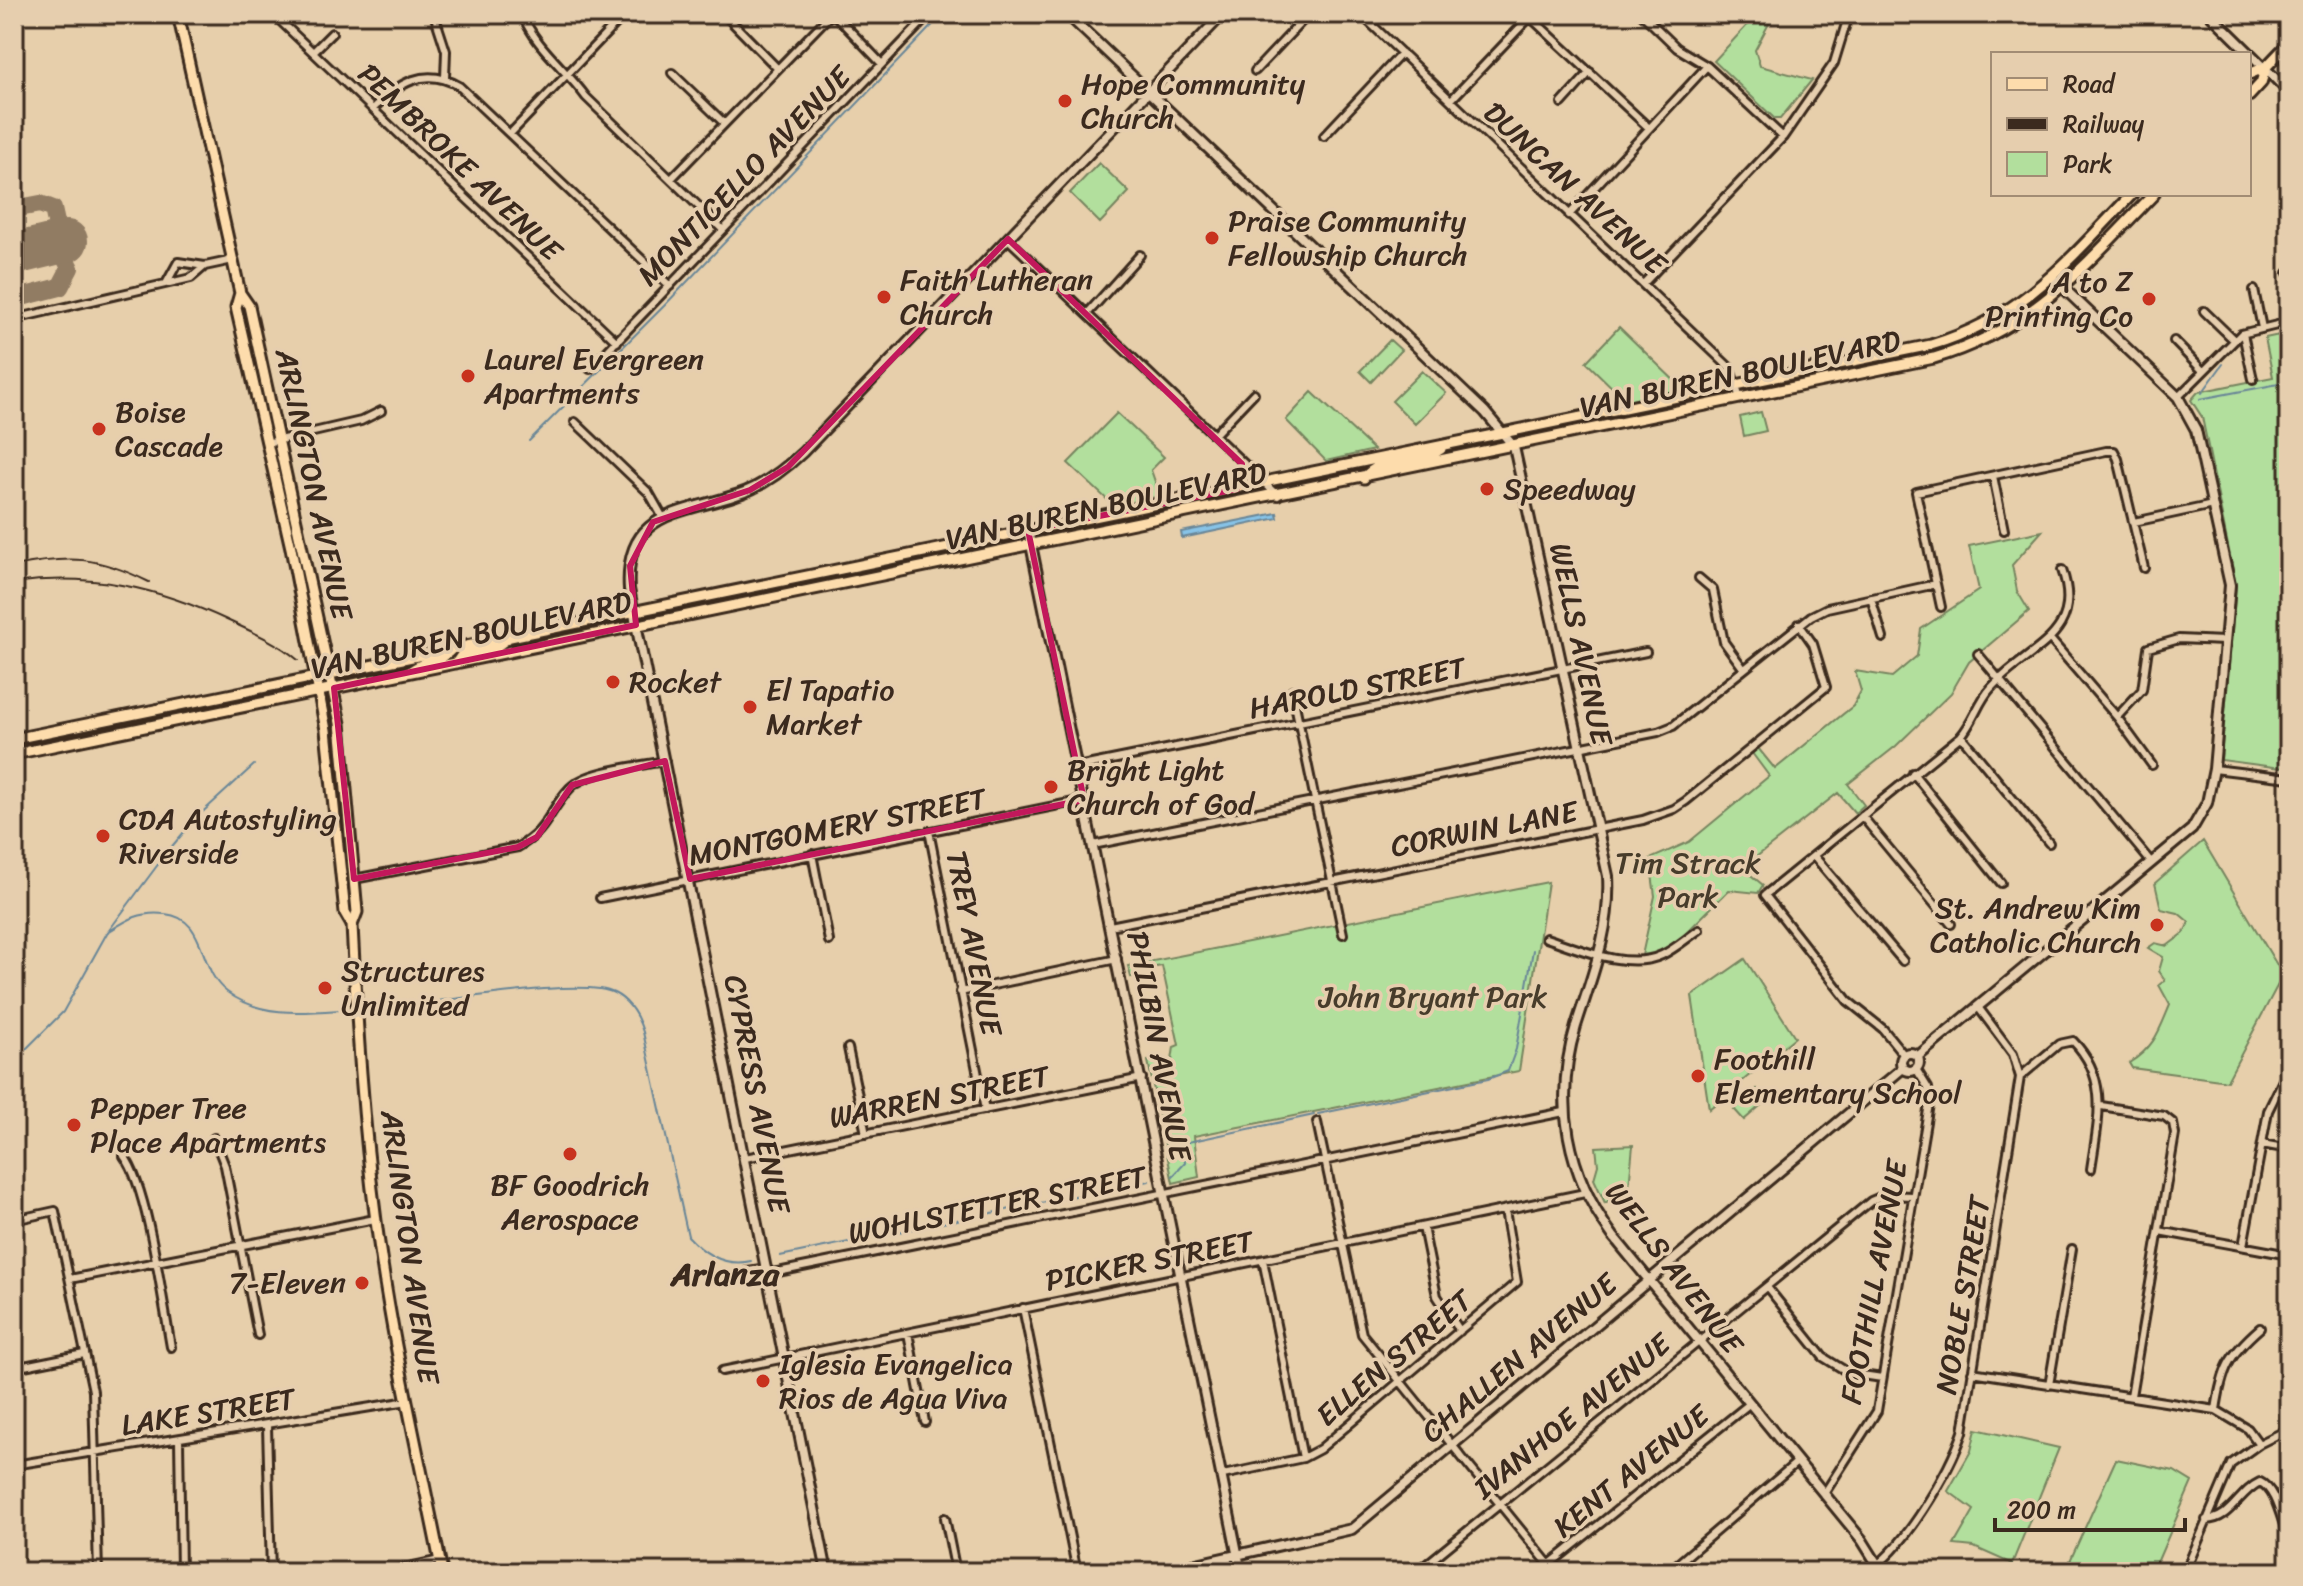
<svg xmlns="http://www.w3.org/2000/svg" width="2303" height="1586" font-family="Sriracha,sans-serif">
<rect width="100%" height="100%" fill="#e7cfab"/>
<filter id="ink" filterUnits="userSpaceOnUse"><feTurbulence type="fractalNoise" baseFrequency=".0125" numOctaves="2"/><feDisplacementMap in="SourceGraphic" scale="16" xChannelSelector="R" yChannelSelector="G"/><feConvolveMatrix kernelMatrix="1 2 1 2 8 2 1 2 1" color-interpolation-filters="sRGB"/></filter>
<g filter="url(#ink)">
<path fill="#b2df9d" stroke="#76845e" stroke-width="2" d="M1752,14H1774L1755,50L1760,66L1812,80L1780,119H1775L1714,61L1753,19Z
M1099,163L1129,192L1100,223L1070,193Z
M1619,327L1684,390L1627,402L1586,362Z
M2289,333V769L2221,760L2236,585L2202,417L2191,400L2198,392L2273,377L2265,338Z
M1390,340L1401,350L1371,382L1360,371Z
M1422,371L1446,393L1415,424L1392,401Z
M1312,392L1374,450L1326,461L1286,420Z
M1761,412L1766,431L1744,436L1740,417Z
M1117,413L1164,457L1151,470L1160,496L1114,506L1068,463Z
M2042,531L2012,565L2017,591L2029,611L1969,662L1951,693L1896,746L1848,784L1864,805L1855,813L1838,793L1742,868L1763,885L1758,893L1729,890L1671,948L1641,960L1655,896L1650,859L1689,842L1769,776L1752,753L1758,748L1775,769L1853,706L1861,691L1855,671L1892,677L1917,656L1921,629L1979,590L1969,546Z
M2203,841L2283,975L2227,1081L2132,1068L2129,1063C2155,1047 2159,1031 2170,1005L2159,985L2165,980L2159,971L2163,957L2148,948L2155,943L2167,946L2184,933L2189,922L2178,913L2161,909L2155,883Z
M1548,882L1519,1071L1194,1136L1199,1177L1173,1183L1148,1061L1155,1059L1157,1064L1172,1061L1174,1047L1179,1045L1162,966L1138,970L1137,976L1131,977L1128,966Z
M1745,959L1795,1037L1709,1109L1692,996Z
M1757,1089L1767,1100L1744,1120L1734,1109Z
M1633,1145L1629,1187L1605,1203L1594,1179L1598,1165L1596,1147Z
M1976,1429L2059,1448L2012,1564L1974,1547L1954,1545L1974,1510L1948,1491L1971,1451Z
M2116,1459L2174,1471L2192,1482L2156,1565L2152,1572H2065Z"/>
<path fill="#87c3e7" stroke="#698697" stroke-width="2" d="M1277,513L1278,518L1182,538L1181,532Z"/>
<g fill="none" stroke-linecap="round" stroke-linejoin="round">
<path stroke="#698697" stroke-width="2" d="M2202,393L2223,364
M2200,399L2289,382
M529,441L664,306L943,14
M108,932C128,919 141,911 165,914C208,918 197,970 227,992C260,1017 301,1013 340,1010
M422,1003C460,999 586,978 614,993C630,1001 638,1016 643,1032L688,1236C705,1255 725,1267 751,1261
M14,1061L63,1012L107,933L168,851L196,818L254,765
M1318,1114L1488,1079L1508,1071L1516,1049L1533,950
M1173,1176L1185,1163L1184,1148L1188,1142L1314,1115
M780,1256L1149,1181"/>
<path stroke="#917c64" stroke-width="18" d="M14,209L40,204L53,209L57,227L44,247L63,254L70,268L60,287L14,299"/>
<path stroke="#917c64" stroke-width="42" d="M14,254L67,241"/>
<defs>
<path id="street" d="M273,14L617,342
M434,14L446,51L445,78
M522,14C536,48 565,68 586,97L723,230
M834,14L882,64
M1527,14L1649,128
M1642,14L1677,48L1707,66L1783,137
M725,15L777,68
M14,16L22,14
M1366,19L1729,367L1740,398
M313,52L332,33
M1255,71L1306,17L1303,14
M672,73L724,123
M1451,100L1530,17
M1562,103L1590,72
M373,109C398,83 425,66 459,86L670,286
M510,134L625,14
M1324,136L1402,53
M671,179L831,14
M1569,215L1707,66
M1008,239L1278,496
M2288,273L2289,274
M167,282L178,262L205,266L233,260
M1644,283L1783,137L1834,63L1849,14
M2254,290L2262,328
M2204,311L2234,340
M1087,314L1140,255
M14,319L191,278L205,266
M2243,334L2253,379
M2174,341L2203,371
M590,369L930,14
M2178,397L2241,334L2289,322
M575,422L649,493L662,516
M1215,434L1254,393
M266,443L361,421L381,411
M1993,476L2004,530
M1238,487L1242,464
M2134,522L2213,505
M1699,578L1713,590L1724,642L1743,668
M1871,598L1883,638
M1941,607L1916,492L2106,451H2114L2118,459L2144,568
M2050,639L2117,717L2152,765
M1978,654L2151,862
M1292,690L1343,934
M2117,717L2142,690L2148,648L2179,639L2224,641
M1961,736L2049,843
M1077,767L1646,652
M2214,769L2289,778
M1913,773L2001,883
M1862,816L1951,924
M929,831L985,1110
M1093,845L1658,732L1673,726L1811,616L1827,608L1936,584
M812,854L829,941
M2289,854V858
M1814,856L1903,961
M354,879L518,847C549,830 548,811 570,788C587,770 641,766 665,761
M600,898L1084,800
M1110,926L1643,820L1674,809L1686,801L1826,687L1813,644L1799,624
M1546,938C1580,949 1628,971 1662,955C1675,949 1687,938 1699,930
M960,992L1117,959
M848,1048L866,1134
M1904,1055L1883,1029L1848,1001L1765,895L1961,736C1974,721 1978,702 1991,688C2026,648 2086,637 2062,570
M2020,1077L2059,1044L2073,1041C2110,1079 2098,1121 2091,1169
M2101,1106L2164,1116L2173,1123L2175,1134L2131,1396
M1317,1122L1362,1334L1555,1572
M214,1138L225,1166L258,1335
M2262,1144L2289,1149
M124,1156C148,1187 163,1304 171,1347
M745,1158L1142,1078
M14,1220L55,1211L93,1391L98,1572
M1423,1227L1437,1296L1460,1331
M2159,1231L2289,1255
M2243,1246L2268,1111L2289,1068
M1263,1260L1303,1458
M748,1271L767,1268
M768,1274L1564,1112
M70,1279L375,1219
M1767,1287L1823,1357L1849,1373L1882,1378
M1023,1308L1077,1572
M908,1333L925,1422
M14,1368L84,1354
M722,1371L1585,1193
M1972,1372L2216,1410L2248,1429L2259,1444
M2049,1385L2072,1249
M2216,1410C2222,1369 2228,1356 2260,1328
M267,1426L271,1572
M179,1439L181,1572
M14,1465L408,1401
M1223,1475L1303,1458L1320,1449L1517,1282L1505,1210
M1824,1494L1877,1411L1929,1104L1928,1088L1916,1069
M945,1518L956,1572
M2206,1520C2232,1519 2238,1492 2260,1482C2277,1490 2281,1521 2289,1539
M385,1572L440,1560
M1417,1572L1871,1201L1885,1195L1912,1196
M1540,1572L1749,1404
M1668,1572L1797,1462
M1866,1572C1903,1553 1950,1471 1963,1432L2020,1077L2013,1054L1978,1007
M2185,1572L2231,1464L2259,1444L2289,1429"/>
<path id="secondary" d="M1067,14L1485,412L1514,447L1608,876C1611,930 1592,976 1576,1026C1553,1101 1567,1174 1613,1236L1862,1540L1882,1572
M2210,14L2289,92
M1028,530L1241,1572
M1901 1062a9 9 0 1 1 18 0a9 9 0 1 1-18 0Z
M1917,1057L2192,829L2207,803L2214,769L2230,585L2196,430L2178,397L2052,277
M827,1572L629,589C624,511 680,514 736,495C762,487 783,471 803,452L1223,14
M1161,1572L1352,1529L1903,1068"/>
<path id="primary" d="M178,14L240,293L249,306L340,723L357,912L352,925C357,1024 363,1123 376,1221C391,1339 419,1455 442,1572
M2249,74L2266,67L2289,43
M2249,96L2261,83L2266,67
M240,293L236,307L291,548L326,730L345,913L352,925
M1364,478C1380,456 1419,464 1441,449
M456,663L463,653L497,646L507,639
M412,670C425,660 442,661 453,648
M14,739L1931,345C2022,318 2069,260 2132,194
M14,754L1934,358C2032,330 2086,264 2154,194"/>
</defs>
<use href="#street" stroke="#3b2a1e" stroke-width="12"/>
<use href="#secondary" stroke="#3b2a1e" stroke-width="14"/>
<use href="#primary" stroke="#3b2a1e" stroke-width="15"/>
<use href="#street" stroke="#e6ceae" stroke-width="6"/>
<use href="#secondary" stroke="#e6ceae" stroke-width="8"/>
<use href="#primary" stroke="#fddcac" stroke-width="9"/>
<path stroke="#3b2a1e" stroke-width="2" d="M14,566C70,555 97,556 149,582
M14,583C91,572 159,588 229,621C253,632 278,643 298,660"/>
</g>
</g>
<path fill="none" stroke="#c2185b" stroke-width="6" stroke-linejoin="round" d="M1008,239L1242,464L1237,489L1028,530L1084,800L690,879L665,761L572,785L537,837L518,847L354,879L334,688L636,625L630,566L653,522L750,490L788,467Z"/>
<g fill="#c8321e" stroke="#e6ceae" stroke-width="3">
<circle cx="1065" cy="101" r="8"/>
<circle cx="1212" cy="238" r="8"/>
<circle cx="884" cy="297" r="8"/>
<circle cx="2149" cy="299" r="8"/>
<circle cx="468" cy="376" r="8"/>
<circle cx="99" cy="429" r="8"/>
<circle cx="1487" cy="489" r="8"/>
<circle cx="613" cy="682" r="8"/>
<circle cx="750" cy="707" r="8"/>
<circle cx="1051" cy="787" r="8"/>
<circle cx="103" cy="836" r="8"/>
<circle cx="2157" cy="925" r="8"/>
<circle cx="325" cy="988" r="8"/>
<circle cx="1698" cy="1076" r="8"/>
<circle cx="74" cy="1125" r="8"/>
<circle cx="570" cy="1154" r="8"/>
<circle cx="362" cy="1283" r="8"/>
<circle cx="763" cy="1381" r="8"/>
</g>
<g text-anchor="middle" stroke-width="7" stroke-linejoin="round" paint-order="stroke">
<g font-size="30" fill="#3b2a1e" stroke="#e6ceae" text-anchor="start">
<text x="1081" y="94">Hope Community<tspan x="1081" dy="34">Church</tspan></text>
<text x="1228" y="231">Praise Community<tspan x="1228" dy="34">Fellowship Church</tspan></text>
<text x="900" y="290">Faith Lutheran<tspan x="900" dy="34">Church</tspan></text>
<text x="2133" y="292" text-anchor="end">A to Z<tspan x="2133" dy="34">Printing Co</tspan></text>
<text x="484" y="369">Laurel Evergreen<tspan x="484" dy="34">Apartments</tspan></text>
<text x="115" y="422">Boise<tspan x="115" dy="34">Cascade</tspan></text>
<text x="1503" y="499">Speedway</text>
<text x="629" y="692">Rocket</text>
<text x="766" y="700">El Tapatio<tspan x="766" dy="34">Market</tspan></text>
<text x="1067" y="780">Bright Light<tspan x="1067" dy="34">Church of God</tspan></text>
<text x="119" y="829">CDA Autostyling<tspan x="119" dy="34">Riverside</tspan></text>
<text x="2141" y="918" text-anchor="end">St. Andrew Kim<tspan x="2141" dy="34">Catholic Church</tspan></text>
<text x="341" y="981">Structures<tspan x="341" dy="34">Unlimited</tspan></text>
<text x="1714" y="1069">Foothill<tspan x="1714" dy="34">Elementary School</tspan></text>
<text x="90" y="1118">Pepper Tree<tspan x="90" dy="34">Place Apartments</tspan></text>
<text x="570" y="1195" text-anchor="middle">BF Goodrich<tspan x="570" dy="34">Aerospace</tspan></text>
<text x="346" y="1293" text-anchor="end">7-Eleven</text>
<text x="779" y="1374">Iglesia Evangelica<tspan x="779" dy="34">Rios de Agua Viva</tspan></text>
</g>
<g font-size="30" fill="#3b2a1e" stroke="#e6ceae">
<text transform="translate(460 162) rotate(44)" y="10">PEMBROKE AVENUE</text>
<text transform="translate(744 176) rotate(-46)" y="10">MONTICELLO AVENUE</text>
<text transform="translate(1575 188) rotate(43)" y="10">DUNCAN AVENUE</text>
<text transform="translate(1740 374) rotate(-12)" y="10">VAN BUREN BOULEVARD</text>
<text transform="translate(314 484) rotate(78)" y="10">ARLINGTON AVENUE</text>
<text transform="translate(1106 506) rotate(-12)" y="10">VAN BUREN BOULEVARD</text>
<text transform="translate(471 635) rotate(-12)" y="10">VAN BUREN BOULEVARD</text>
<text transform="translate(1581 644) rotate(78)" y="10">WELLS AVENUE</text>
<text transform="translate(1357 688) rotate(-11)" y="10">HAROLD STREET</text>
<text transform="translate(837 827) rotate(-11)" y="10">MONTGOMERY STREET</text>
<text transform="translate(1484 829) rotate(-11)" y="10">CORWIN LANE</text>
<text transform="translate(974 943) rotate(79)" y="10">TREY AVENUE</text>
<text transform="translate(1159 1046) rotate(79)" y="10">PHILBIN AVENUE</text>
<text transform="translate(757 1094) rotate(79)" y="10">CYPRESS AVENUE</text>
<text transform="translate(939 1097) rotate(-11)" y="10">WARREN STREET</text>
<text transform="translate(997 1205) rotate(-11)" y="10">WOHLSTETTER STREET</text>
<text transform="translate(410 1247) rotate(82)" y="10">ARLINGTON AVENUE</text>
<text transform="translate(1149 1261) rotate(-11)" y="10">PICKER STREET</text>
<text transform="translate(1674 1268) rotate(53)" y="10">WELLS AVENUE</text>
<text transform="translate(1874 1282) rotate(-79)" y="10">FOOTHILL AVENUE</text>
<text transform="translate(1963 1295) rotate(-80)" y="10">NOBLE STREET</text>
<text transform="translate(1394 1358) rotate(-40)" y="10">ELLEN STREET</text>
<text transform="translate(1519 1358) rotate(-40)" y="10">CHALLEN AVENUE</text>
<text transform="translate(208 1412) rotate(-9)" y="10">LAKE STREET</text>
<text transform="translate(1572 1416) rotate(-39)" y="10">IVANHOE AVENUE</text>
<text transform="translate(1631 1471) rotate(-39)" y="10">KENT AVENUE</text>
</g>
<g font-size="30" fill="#473c2b" stroke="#e6ceae">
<text x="1688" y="873">Tim Strack<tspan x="1688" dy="34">Park</tspan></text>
<text x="1433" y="1007">John Bryant Park</text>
</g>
<g font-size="32" font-weight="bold" fill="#3b2a1e" stroke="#e6ceae">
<text x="725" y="1285">Arlanza</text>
</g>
</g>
<rect width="2303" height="1586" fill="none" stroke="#e6ceae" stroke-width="48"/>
<rect x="24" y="24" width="2255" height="1538" fill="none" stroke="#3b2a1e" stroke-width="3" filter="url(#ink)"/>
<rect x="1991" y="52" width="260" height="144" fill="#e6ceae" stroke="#a28c74" stroke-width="2"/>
<rect x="2007" y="78" width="40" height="12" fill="#fddcac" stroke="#a28c74" stroke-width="2"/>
<text x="2063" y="92" font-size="24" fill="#3b2a1e">Road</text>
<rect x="2007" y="118" width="40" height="12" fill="#3b2a1e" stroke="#a28c74" stroke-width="2"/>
<text x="2063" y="132" font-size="24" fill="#3b2a1e">Railway</text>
<rect x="2007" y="152" width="40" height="24" fill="#b2df9d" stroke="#a28c74" stroke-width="2"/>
<text x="2063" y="172" font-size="24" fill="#3b2a1e">Park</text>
<path d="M1995 1518v12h190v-12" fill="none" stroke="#3b2a1e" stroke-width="4"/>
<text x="2007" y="1518" font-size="24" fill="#3b2a1e" stroke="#e6ceae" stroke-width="6" paint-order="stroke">200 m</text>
</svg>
